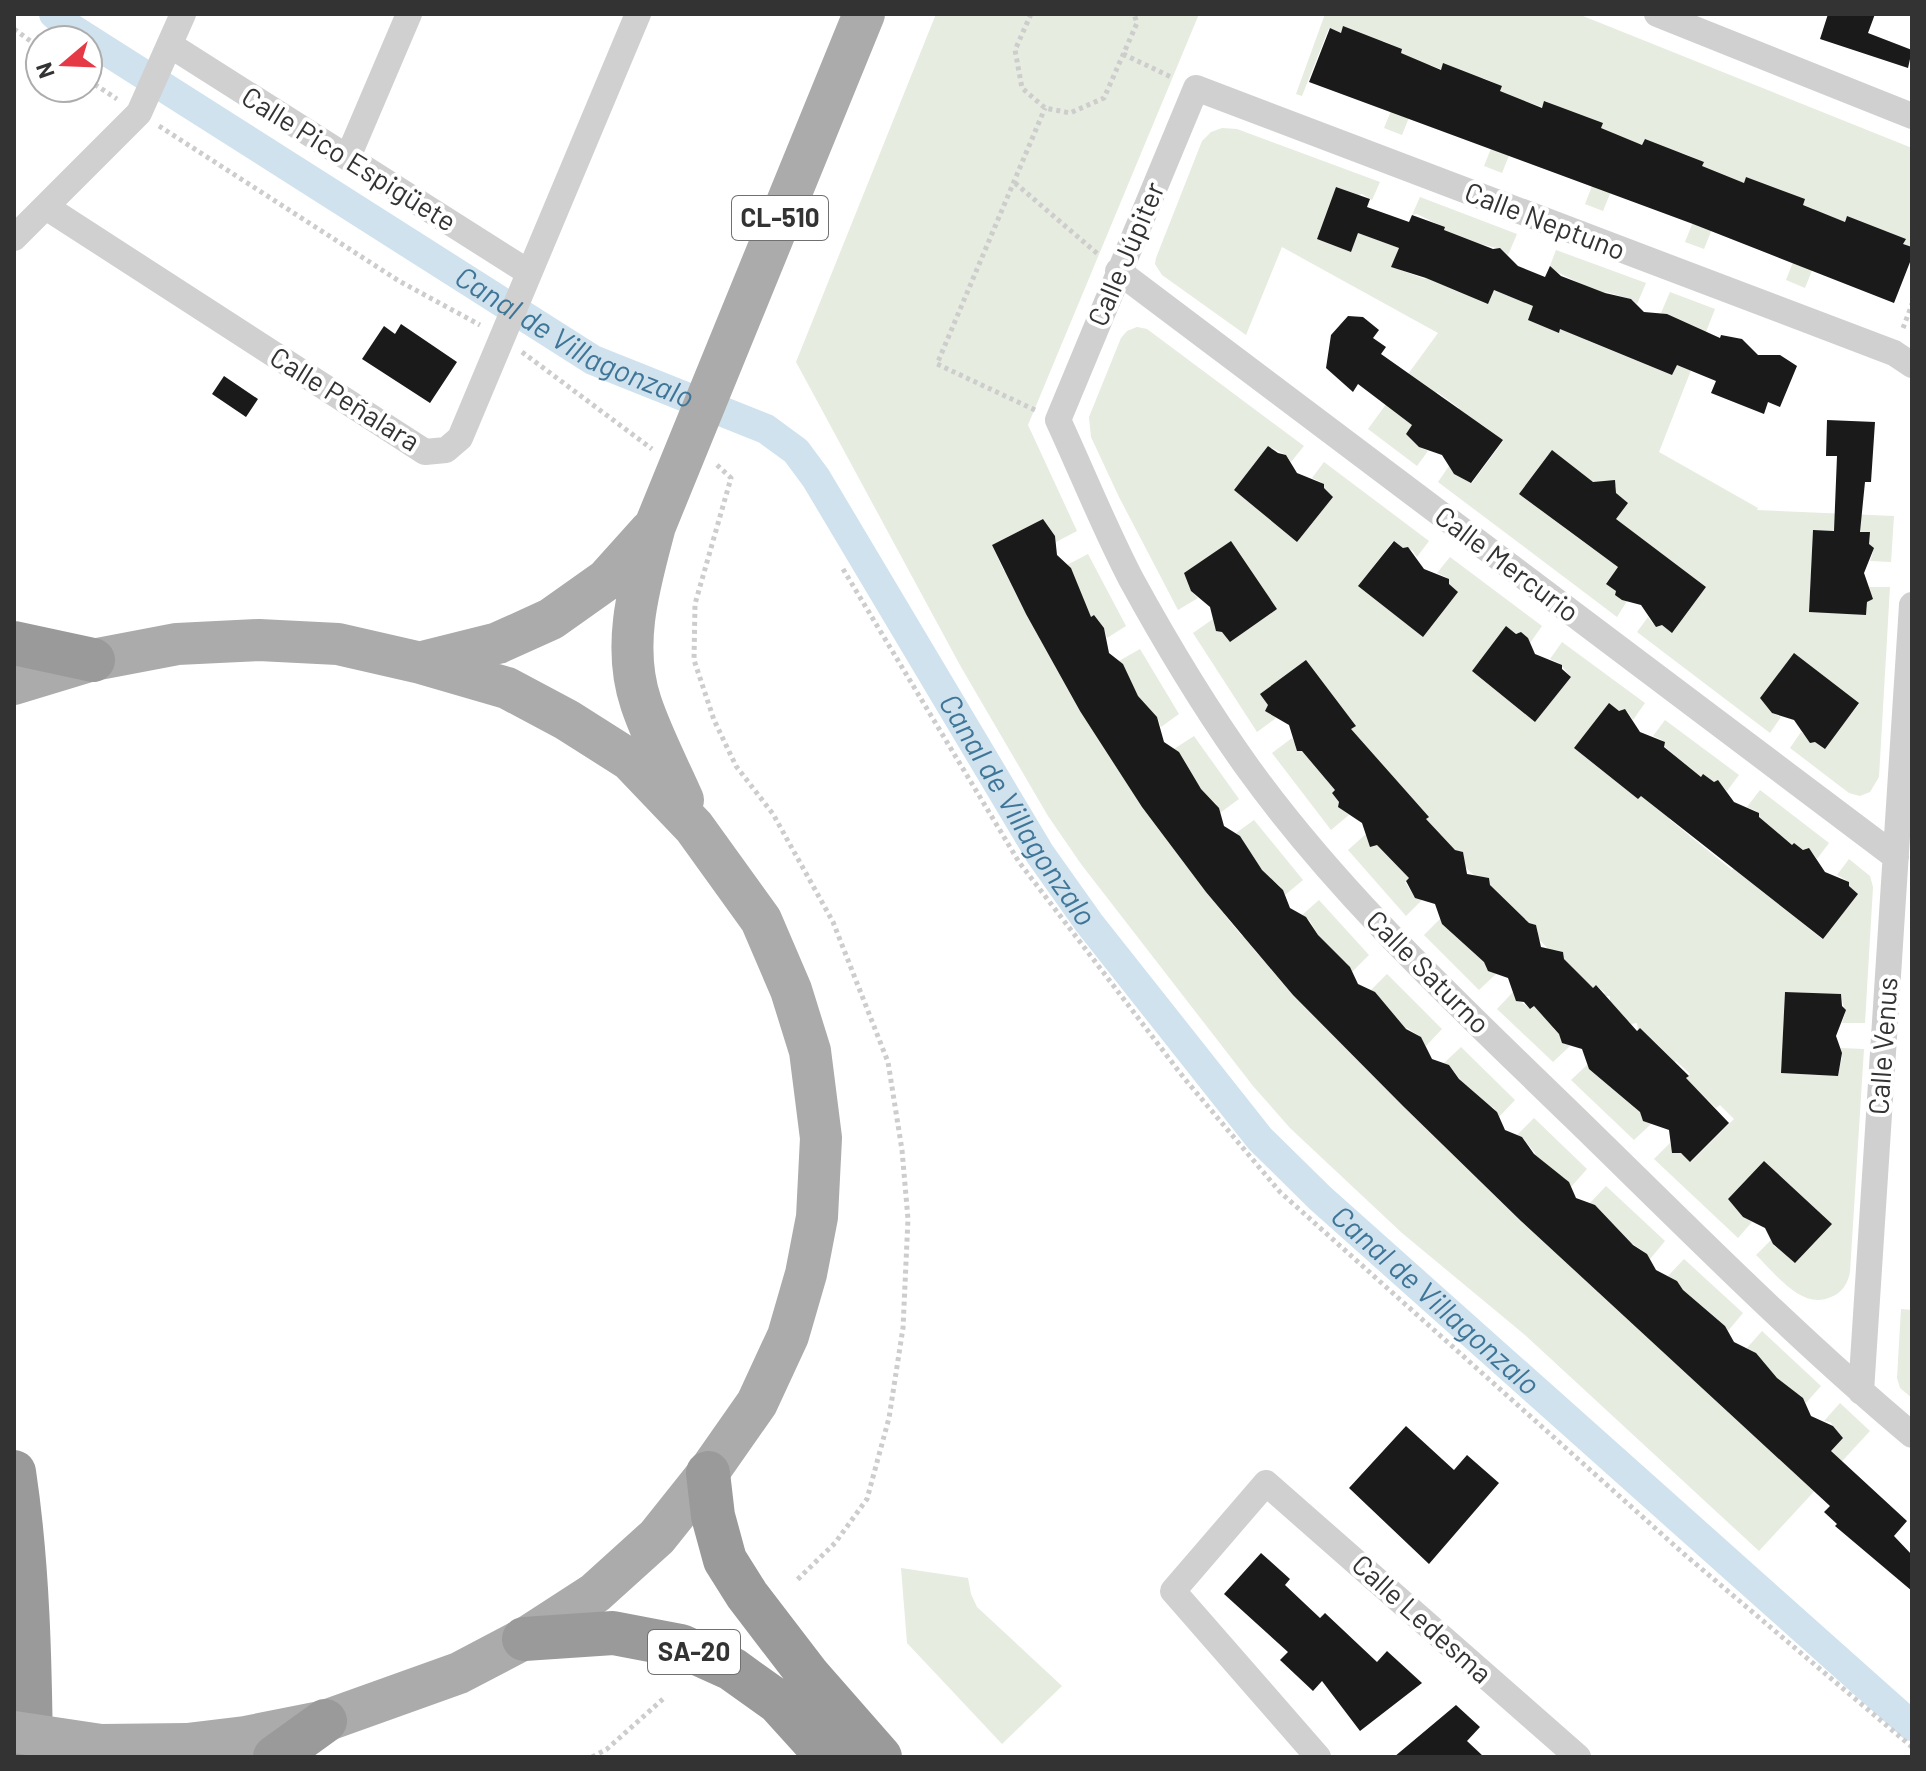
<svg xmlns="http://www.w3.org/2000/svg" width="1926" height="1771" font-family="Barlow,sans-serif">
<rect width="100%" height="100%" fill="#fff"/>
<path fill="#e6ecdf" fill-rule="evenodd" d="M936,14H1199L1028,425L1077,531L1056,542L1055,536L1043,519L992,545L1004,571L1008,570L1013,588L1026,614L1074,579L1073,573L1067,565L1088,554L1126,626L1107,638L1104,628L1093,616L1043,643L1080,711L1126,675L1125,668L1119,661L1140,649L1179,714L1161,727L1157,717L1098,737L1139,802L1183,762L1179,752L1174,749L1194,736L1239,799L1220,813L1216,804L1204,793L1158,827L1245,847L1243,840L1236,833L1254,820L1303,880L1285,895L1280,886L1268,876L1224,914L1242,936L1246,934L1255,951L1274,972L1318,935L1310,921L1302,915L1319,900L1369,955L1352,972L1347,963L1341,960L1293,994L1313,1015L1328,1025L1326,1028L1347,1049L1382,1001L1371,990L1387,974L1442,1029L1426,1046L1421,1037L1407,1028L1367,1069L1462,1082L1449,1065L1444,1063L1461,1047L1515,1100L1499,1117L1494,1108L1488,1105L1500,1189L1535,1153L1522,1137L1517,1135L1534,1118L1587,1169L1571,1187L1565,1178L1559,1176L1513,1212L1590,1203L1606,1186L1665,1241L1650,1259L1643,1251L1630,1242L1591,1284L1680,1287L1677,1281L1668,1276L1684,1259L1743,1313L1728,1331L1716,1320L1670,1356L1756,1353L1747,1348L1762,1331L1821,1386L1806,1403L1800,1395L1794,1393L1747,1429L1804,1481L1843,1438L1830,1422L1824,1421L1840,1403L1870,1431L1759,1551L1525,1335L1402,1233L1290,1128L1253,1086L1081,864L1048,816L961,667L796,362Z
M1325,14H1578L1912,148V247L1903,244L1905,239L1886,231L1883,237L1847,216L1844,223L1833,218L1805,288L1786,280L1814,209L1803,205L1804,199L1785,192L1782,198L1765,185L1746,177L1744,183L1732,179L1704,249L1685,242L1713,172L1702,167L1703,162L1685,154L1631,142L1603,211L1585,204L1613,133L1601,128L1602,123L1584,116L1581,122L1563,109L1545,101L1542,107L1530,103L1502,173L1484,166L1512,96L1500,91L1502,86L1483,78L1480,84L1430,65L1402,135L1384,128L1412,59L1400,54L1402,49L1383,41L1380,47L1343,27L1341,33L1329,28L1302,96L1296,94Z
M1222,128L1237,129L1380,182L1372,200L1362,194L1358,195L1336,187L1317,239L1350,251L1358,233L1399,248L1392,267L1425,279L1445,228L1417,214L1412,215L1420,197L1517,234L1508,255L1501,249L1476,243L1494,290L1533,306L1559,332L1579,283L1557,272L1548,271L1556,250L1646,283L1637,304L1631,299L1606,292L1586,340L1672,375L1676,366L1675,319L1661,313L1670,292L1715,309L1659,452L1758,508L1757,510L1894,516L1891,562L1870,561L1873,552L1869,545V532L1813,530L1809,611L1866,615L1867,602L1871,597L1869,587H1890L1879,777L1870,792L1860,796L1849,793L1790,748L1801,732L1812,742L1832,738L1859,704L1795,654L1760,698L1769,706L1772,713L1781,717L1770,733L1637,632L1648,617L1653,624L1662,625L1672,632L1706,587L1641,538L1606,583L1616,591L1615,594L1627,601L1617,617L1438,482L1449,466L1454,474L1472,483L1503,441L1481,424L1472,436L1451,420L1459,408L1437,392L1406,434L1419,447L1428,451L1417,466L1368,429L1438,333L1282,247L1246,335L1162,275L1155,264L1156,258L1202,141L1211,132ZM1609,481L1616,486V493L1628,503L1592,548L1566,529L1536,500L1532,504L1519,494Z
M1137,327L1147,329L1304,446L1291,462L1286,455L1268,446L1234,490L1255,507L1323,489L1321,482L1312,478L1324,462L1429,541L1417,557L1412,550L1403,548L1393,541L1359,585L1422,636L1449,584L1446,577L1437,573L1450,557L1542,626L1530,643L1525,635L1516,633L1506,627L1472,671L1535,722L1571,677L1559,663L1550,659L1562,642L1645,703L1633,720L1628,712L1619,711L1609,704L1574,748L1638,799L1674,755L1664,746L1662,740L1653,736L1665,720L1739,775L1727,791L1717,781L1696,784L1669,819L1732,870L1741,860L1759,817L1756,811L1747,807L1760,790L1829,843L1817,859L1812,852L1804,850L1793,843L1759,888L1822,939L1858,894L1849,886L1846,880L1837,875L1849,859L1870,876L1873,887L1865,1023H1842L1845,1014L1841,994L1785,992L1781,1073L1837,1076L1842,1058L1841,1048L1864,1049L1850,1272C1848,1283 1842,1293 1831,1297C1802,1311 1775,1273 1756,1255L1771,1240L1775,1247L1782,1250L1764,1161L1728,1199L1743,1217L1752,1222L1738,1238L1654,1159L1670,1143L1673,1151L1681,1153L1691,1162L1734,1119L1720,1105L1716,1108L1686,1079L1690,1074L1676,1061L1632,1104L1641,1113L1642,1119L1651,1124L1634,1140L1571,1080L1588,1064L1595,1073L1649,1037L1640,1028L1638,1030L1637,1023L1631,1024L1628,1021L1625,1023L1610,1003V996H1602L1605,993L1596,985L1553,1028L1560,1035L1561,1041L1570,1046L1553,1062L1497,1009L1513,992L1515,998L1531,1009L1573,968L1564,959L1563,952L1555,950L1552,953L1535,935L1538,932L1536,925L1529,923L1485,963L1487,969L1496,974L1479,990L1424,935L1440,919L1447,928L1490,885L1489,878L1482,877L1479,880L1463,865V852L1455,850L1446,841L1405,882L1414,896L1422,900L1406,916L1348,850L1366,834L1370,843L1377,845L1374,755L1332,793L1339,802L1341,809L1349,815L1331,830L1272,753L1292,738L1299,751L1355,725L1339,704L1268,705V711L1276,718L1257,732L1193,633L1213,619L1215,628L1240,634L1277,609L1231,542L1184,573L1190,584L1191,591L1198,598L1178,610L1119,497L1091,437L1089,417L1121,338L1127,331Z
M1901,1309L1912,1310V1398L1900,1388L1897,1378Z
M901,1568L968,1578L971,1594L977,1607L1062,1686L1002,1744L907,1643Z"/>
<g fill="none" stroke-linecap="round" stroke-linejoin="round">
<path stroke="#cfe2ee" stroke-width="30" id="s1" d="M54,14L69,27L593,360L766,429L796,451L816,478L1040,854L1089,923L1260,1139L1320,1198L1912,1726"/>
</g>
<path fill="#1a1a1a" d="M1828,14H1875L1868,33L1912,50L1908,68L1820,39Z
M1343,26L1402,49L1401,53L1441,70L1443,63L1502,86L1500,91L1542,108L1544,101L1603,123L1601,128L1642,145L1645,139L1704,162L1702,166L1744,183L1746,177L1805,199L1803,205L1845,222L1847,216L1906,239L1903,244L1912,247V257L1894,303L1693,224L1309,82L1330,28L1341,33Z
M1336,187L1370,199L1367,207L1409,222L1412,215L1445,227L1444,230L1493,249L1500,248L1518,266L1545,277L1550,266L1561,276L1605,293L1631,299L1644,312L1667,314L1720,338L1721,335L1742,339L1758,355H1780L1797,366L1780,407L1768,402L1764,414L1711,393L1716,381L1677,365L1672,375L1560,329L1559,333L1528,320L1533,306L1494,290L1488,304L1426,278L1391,267L1399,248L1358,233L1351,252L1317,239Z
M1348,316L1363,317L1379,330L1373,338L1386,347L1381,354L1503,440L1471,483L1454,474L1442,455L1419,447L1406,434L1412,425L1358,384L1353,392L1326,368L1331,335Z
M401,324L457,362L430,403L362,359L384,326L395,334Z
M224,376L258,399L246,417L212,394Z
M1827,420L1875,422L1871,482H1865L1860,532H1870L1869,544L1874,548L1864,573L1873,599L1867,602L1866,615L1809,612L1813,530L1834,531L1837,456H1826Z
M1268,446L1278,453L1286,455L1297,473L1324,484V488L1333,497L1297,542L1234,490Z
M1552,450L1593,482L1615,480L1616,493L1628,503L1616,519L1706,587L1672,633L1662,625L1656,627L1641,605L1622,600L1615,595L1616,591L1606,584L1618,567L1519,494Z
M1043,519L1055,536L1057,555L1071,568L1091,617L1094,615L1104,628L1109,653L1123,664L1138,696L1157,717L1164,742L1179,752L1201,789L1219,808L1224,826L1240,836L1262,870L1283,890L1290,908L1306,917L1318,935L1350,967L1358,984L1375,992L1406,1029L1421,1037L1432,1059L1449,1065L1459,1079L1497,1112L1505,1130L1522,1137L1534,1154L1569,1182L1576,1198L1595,1205L1633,1245L1647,1254L1656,1270L1677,1281L1683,1290L1725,1326L1734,1342L1756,1353L1777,1378L1803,1398L1811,1416L1833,1426L1843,1438L1831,1451L1907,1521L1894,1536L1912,1555V1591L1835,1526L1837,1524L1824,1512L1830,1506L1521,1221L1403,1106L1293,995L1206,892L1142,807L1080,711L1026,614L992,545Z
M1231,541L1277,609L1230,642L1222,632L1216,631L1210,607L1191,591L1184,573Z
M1394,541L1403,548L1408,547L1424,569L1449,579V584L1458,592L1423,637L1358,586Z
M1506,626L1516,634L1521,632L1528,638L1535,654L1562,665V669L1571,677L1535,722L1472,671Z
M1794,653L1859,703L1825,749L1815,742L1810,743L1794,720L1772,713L1760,698Z
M1306,660L1356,726L1351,729L1429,817L1426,819L1455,850L1463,852L1467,874L1489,878L1490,885L1529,923L1536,925L1541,947L1563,952L1564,959L1593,988L1596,985L1637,1031L1640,1028L1689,1076L1686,1078L1729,1123L1690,1162L1681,1153H1672L1669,1130L1643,1121L1640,1112L1589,1069L1582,1049L1562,1043L1559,1034L1534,1006L1530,1009L1524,1002L1516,1001L1508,978L1488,971L1484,962L1442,924L1435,904L1415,898L1406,881L1409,878L1377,845L1370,847L1362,823L1338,807L1339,802L1332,793L1335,790L1302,751H1297L1289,725L1265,711L1268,705L1260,694Z
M1609,703L1619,711L1625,709L1640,732L1665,742L1664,747L1701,777L1703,774L1714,782L1718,780L1734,802L1759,813V817L1792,845L1794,843L1803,850L1809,848L1825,872L1849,882V886L1858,894L1823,939L1641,796L1638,799L1574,748Z
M1785,992L1841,994L1842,1006L1846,1010L1836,1036L1842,1053L1838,1076L1781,1073Z
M1764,1161L1832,1224L1795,1263L1773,1244L1765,1228L1743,1217L1728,1199Z
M1406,1426L1454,1470L1467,1455L1499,1483L1429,1564L1349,1488Z
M1261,1553L1290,1579L1285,1585L1320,1618L1325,1613L1377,1662L1387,1651L1422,1683L1360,1731L1322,1681L1313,1691L1280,1660L1288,1652L1224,1594Z
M1456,1705L1480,1727L1467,1741L1484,1757H1394Z"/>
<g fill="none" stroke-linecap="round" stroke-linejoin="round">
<path stroke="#cdcdcd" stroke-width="5" stroke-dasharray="4 4" stroke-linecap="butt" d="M1031,14L1015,50L1022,88L1045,108L1070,113L1104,98L1137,23L1134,14
M14,29L40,48
M1123,54L1173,78
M88,80L117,99
M159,126L399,281L480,325
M1015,183L1099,255
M1903,328L1912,304
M522,352L652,449
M1035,410L937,364L1045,108
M717,465L731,478L695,604L694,660L714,720L736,766L773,814L833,922L888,1062L902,1150L908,1219L903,1328L889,1418L867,1499L835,1543L796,1581
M843,569L1019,862L1184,1078L1280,1192L1684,1554L1912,1747
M592,1757L607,1749L663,1699"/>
<path stroke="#d0d0d0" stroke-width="26" d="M1657,14L1912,116
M170,45L528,272
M348,157L409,14
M46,207L425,452L446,450L460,438L638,14
M14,238L139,113L183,14
M1118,271L1896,857
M1912,365L1894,353L1196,88L1058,420C1082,472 1104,527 1131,579C1166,643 1205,708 1248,768C1341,897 1460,1006 1574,1117C1684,1224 1794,1336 1912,1435
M1861,1392L1912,605
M1318,1757L1173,1591L1266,1483L1578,1757"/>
<path stroke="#ababab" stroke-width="42" d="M422,662L498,643L551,619L606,580L650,531
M14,684L93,660L177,644L259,640L338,644L421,663L507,688L567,720L630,760L694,827L761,920L791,990L810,1051L821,1138L817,1217L806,1274L788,1336L757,1403L708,1473L657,1537L595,1593L524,1639L459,1673L325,1721L245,1737L187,1744
M683,800C669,768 652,736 641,703C621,644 640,583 655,526L864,14"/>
<path stroke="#9a9a9a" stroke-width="44" d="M14,643L93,660
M14,1472C28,1565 30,1662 31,1757
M708,1473L713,1516L725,1560L747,1595L809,1676L880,1757
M524,1639L613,1633L681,1646L732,1669L778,1702L828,1757
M275,1757L325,1721"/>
<path stroke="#ababab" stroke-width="42" d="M14,1732L101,1745L187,1744"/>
</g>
<g text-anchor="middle" stroke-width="8" stroke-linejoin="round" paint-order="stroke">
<g fill="#fff" stroke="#707070" stroke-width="2">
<rect x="732" y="196" width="96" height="44" rx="6"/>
<rect x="648" y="1630" width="92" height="44" rx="6"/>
</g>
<g font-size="26" font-weight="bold" fill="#333">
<text x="780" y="227">CL-510</text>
<text x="694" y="1661">SA-20</text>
</g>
<g font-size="28" fill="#333" stroke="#fff">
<text transform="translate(349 159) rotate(32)" y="10">Calle Pico Espigüete</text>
<text transform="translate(1545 221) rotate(21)" y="10">Calle Neptuno</text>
<text transform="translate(1126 254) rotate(-67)" y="10">Calle Júpiter</text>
<text transform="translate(345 399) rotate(32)" y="10">Calle Peñalara</text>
<text transform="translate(1507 564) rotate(37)" y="10">Calle Mercurio</text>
<text transform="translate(1428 972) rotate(45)" y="10">Calle Saturno</text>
<text transform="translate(1883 1046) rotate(-86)" y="10">Calle Venus</text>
<text transform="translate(1422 1619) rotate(42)" y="10">Calle Ledesma</text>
</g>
<g font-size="30" font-style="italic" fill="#3f7597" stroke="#fff">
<text dy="10" stroke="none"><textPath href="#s1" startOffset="614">Canal de Villagonzalo</textPath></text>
<text dy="10" stroke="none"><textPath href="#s1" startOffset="1286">Canal de Villagonzalo</textPath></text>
<text dy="10" stroke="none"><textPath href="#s1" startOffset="1934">Canal de Villagonzalo</textPath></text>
</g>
</g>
<rect width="1926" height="1771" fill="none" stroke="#333333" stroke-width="32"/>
<g transform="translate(64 64) rotate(251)"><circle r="38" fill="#ffffff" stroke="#adadad" stroke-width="2"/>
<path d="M0-6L14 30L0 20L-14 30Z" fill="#e63946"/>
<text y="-12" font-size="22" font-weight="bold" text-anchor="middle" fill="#333333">N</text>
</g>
</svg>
